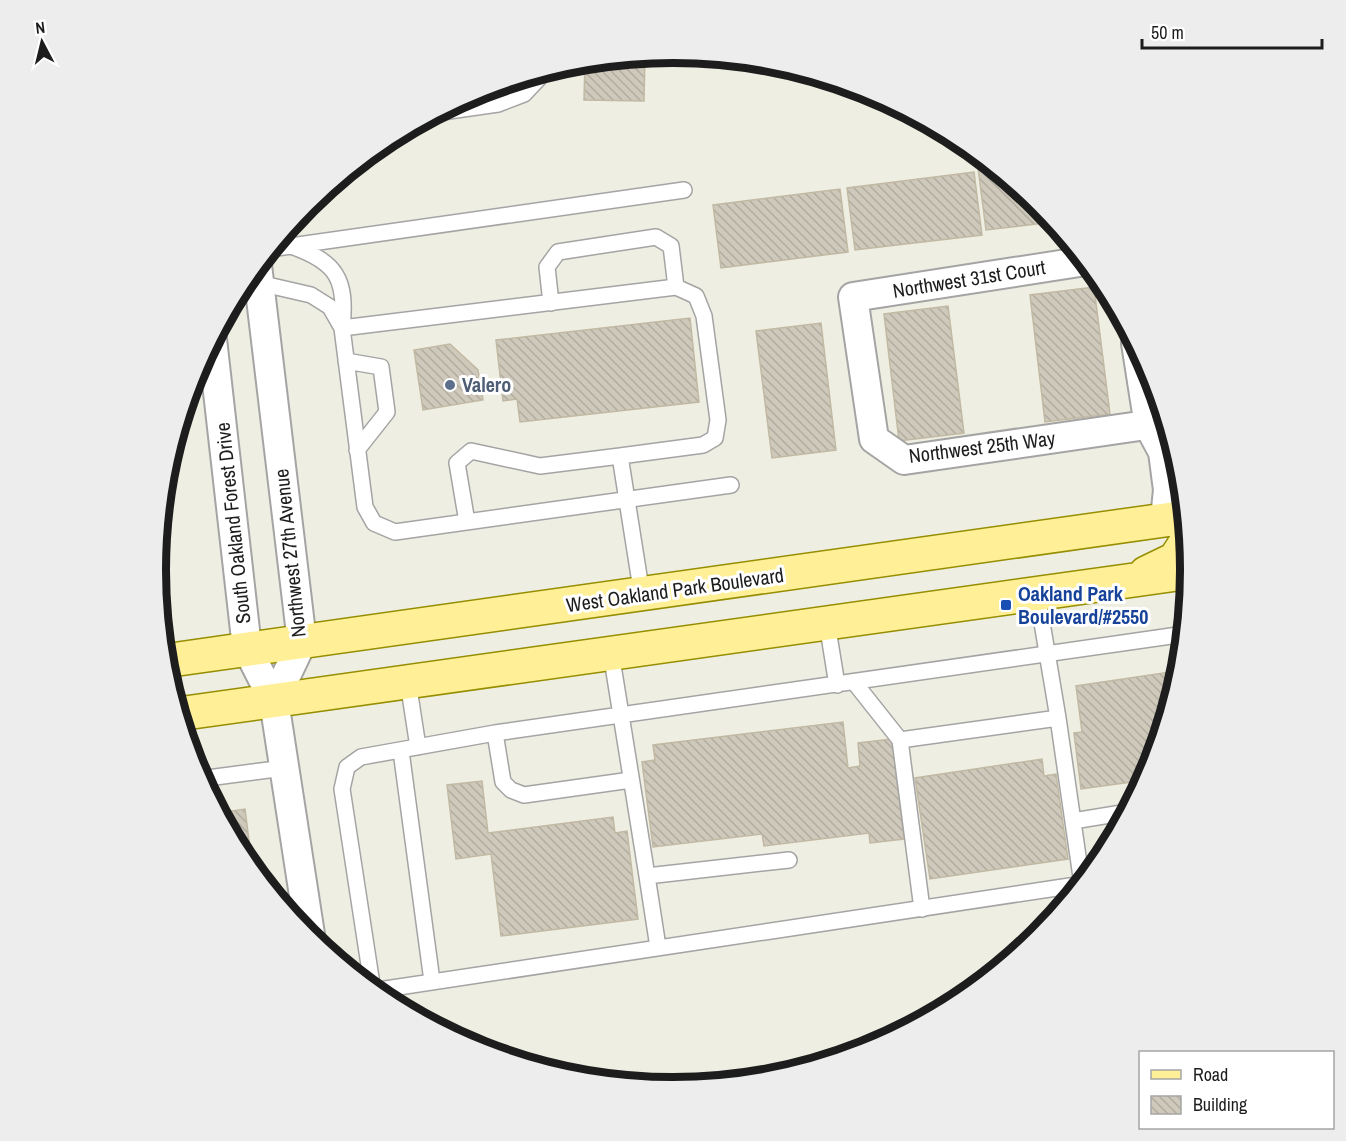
<svg xmlns="http://www.w3.org/2000/svg" width="1346" height="1141" font-family="'Archivo Narrow',sans-serif">
<defs>
<pattern id="building-back-hatch" width="6" height="6" patternUnits="userSpaceOnUse" patternTransform="scale(1.5)"><rect width="6" height="6" fill="#cfc9bb"/><path d="M-1 5l2 2M0 0l6 6M5-1l2 2" fill="none" stroke="#b1aca0"/></pattern>
</defs>
<rect width="100%" height="100%" fill="#efeee2"/>
<path fill="url(#building-back-hatch)" stroke="#c1b9a3" stroke-width="1.5" d="M645,55L644,101L584,100L585,61Z
M992,166L1040,204L1054,222L986,230L978,168Z
M974,172L982,235L855,250L847,188Z
M840,189L848,252L721,268L713,205Z
M1094,287L1110,414L1045,422L1030,295Z
M948,306L964,433L899,441L884,314Z
M690,318L699,402L520,422L517,399L503,401L496,340Z
M821,323L836,450L772,458L756,331Z
M450,344L478,370L483,400L423,410L414,350Z
M1170,672L1173,697L1151,769L1146,780L1081,789L1074,733L1082,732L1076,686Z
M843,722L848,768L860,766L858,743L892,739L904,839L870,843L869,833L764,846L762,834L653,847L642,762L655,760L653,745Z
M1042,759L1044,776L1056,774L1068,859L930,879L915,778Z
M482,781L488,833L613,817L615,833L627,831L638,919L501,936L491,854L456,859L447,785Z
M245,809L253,872L242,858L218,813Z"/>
<g fill="none" stroke-linecap="round" stroke-linejoin="round">
<defs>
<path id="lane" d="M435,113L498,104L524,94L541,76V72
M291,246C337,262 347,279 342,328L365,507L374,523L395,532L731,485
M270,249L684,190
M241,285L259,283L311,295L330,307L342,328
M551,303L547,267L558,252L656,237L671,246L676,287
M342,328L676,287L696,296L704,316L718,420L715,438L703,445L620,456L642,595
M346,361L381,367L387,412L357,450
M467,522L457,463L471,451L540,466L620,456
M827,623L837,685
M611,653L647,876
M408,682L418,747
M854,682L900,740L1058,718L1037,593
M1058,718L1082,884
M495,733L503,782L511,790L524,795L631,780
M900,740L922,909
M401,751L432,981
M200,779L284,768
M1073,821L1128,812
M658,947L647,876L789,860
M372,991L1083,884
M373,991L342,789L347,767L361,757L495,733L1185,634"/>
<path id="street" d="M1086,261L853,297L874,439L904,460L1167,422
M257,265L302,642L274,701L311,941
M212,339L247,648L274,701
M1136,343L1149,426L1163,452L1168,490L1165,519"/>
<path id="primary" d="M1146,573L1175,559L1188,539
M164,661L1186,517
M178,714L1191,572"/>
</defs>
<use href="#lane" stroke="#a4a4a4" stroke-width="18"/>
<use href="#street" stroke="#a4a4a4" stroke-width="32"/>
<use href="#primary" stroke="#958e00" stroke-width="36"/>
<use href="#lane" stroke="#fff" stroke-width="15"/>
<use href="#street" stroke="#fff" stroke-width="28"/>
<use href="#primary" stroke="#ffef96" stroke-width="33"/>
</g>
<circle fill="#5c6f8a" stroke="#fff" stroke-width="2" cx="450" cy="385" r="6"/>
<rect fill="#1a4fb4" stroke="#fff" stroke-width="2" x="1000" y="599" width="12" height="12" rx="3"/>
<g text-anchor="middle" stroke-width="6" stroke-linejoin="round" paint-order="stroke">
<g font-size="20" fill="#1d1d1d" stroke="#fff">
<text transform="translate(969 279) rotate(-9)" y="7">Northwest 31st Court</text>
<text transform="translate(982 447) rotate(-7)" y="7">Northwest 25th Way</text>
<text transform="translate(233 523) rotate(-96)" y="7">South Oakland Forest Drive</text>
<text transform="translate(290 553) rotate(-96)" y="7">Northwest 27th Avenue</text>
<text transform="translate(675 590) rotate(-8)" y="7">West Oakland Park Boulevard</text>
</g>
<g font-size="20" font-weight="bold" fill="#4e5e75" stroke="#fff" text-anchor="start">
<text x="462" y="392">Valero</text>
</g>
<g font-size="20" font-weight="bold" fill="#164399" stroke="#fff" text-anchor="start">
<text x="1018" y="601">Oakland Park<tspan x="1018" dy="23">Boulevard/#2550</tspan></text>
</g>
</g>
<path d="M0 0H1346V1141H0ZM166 570a507 507 0 1 1 1014 0a507 507 0 1 1-1014 0Z" fill="#ededed" fill-rule="evenodd"/>
<path fill="none" stroke="#1d1d1d" stroke-width="8" d="M166 570a507 507 0 1 1 1014 0a507 507 0 1 1-1014 0Z"/>
<rect x="1139" y="1051" width="195" height="78" fill="#ffffff" stroke="#a5a5a5" stroke-width="1.5"/>
<rect x="1151" y="1070" width="30" height="9" fill="#ffef96" stroke="#a5a5a5" stroke-width="1.5"/>
<text x="1193" y="1081" font-size="18" fill="#1d1d1d">Road</text>
<rect x="1151" y="1096" width="30" height="18" fill="url(#building-back-hatch)" stroke="#a5a5a5" stroke-width="1.5"/>
<text x="1193" y="1111" font-size="18" fill="#1d1d1d">Building</text>
<g transform="translate(42 42) rotate(353)" stroke="#ffffff" stroke-width="4.5" paint-order="stroke">
<path d="M0-4.5L10 22L0 15L-10 22Z" fill="#1d1d1d"/>
<text y="-9" font-size="16" font-weight="bold" text-anchor="middle" fill="#1d1d1d">N</text>
</g>
<path d="M1142 39v9h180v-9" fill="none" stroke="#1d1d1d" stroke-width="3"/>
<text x="1151" y="39" font-size="18" fill="#1d1d1d" stroke="#ffffff" stroke-width="4.5" paint-order="stroke">50 m</text>
</svg>
